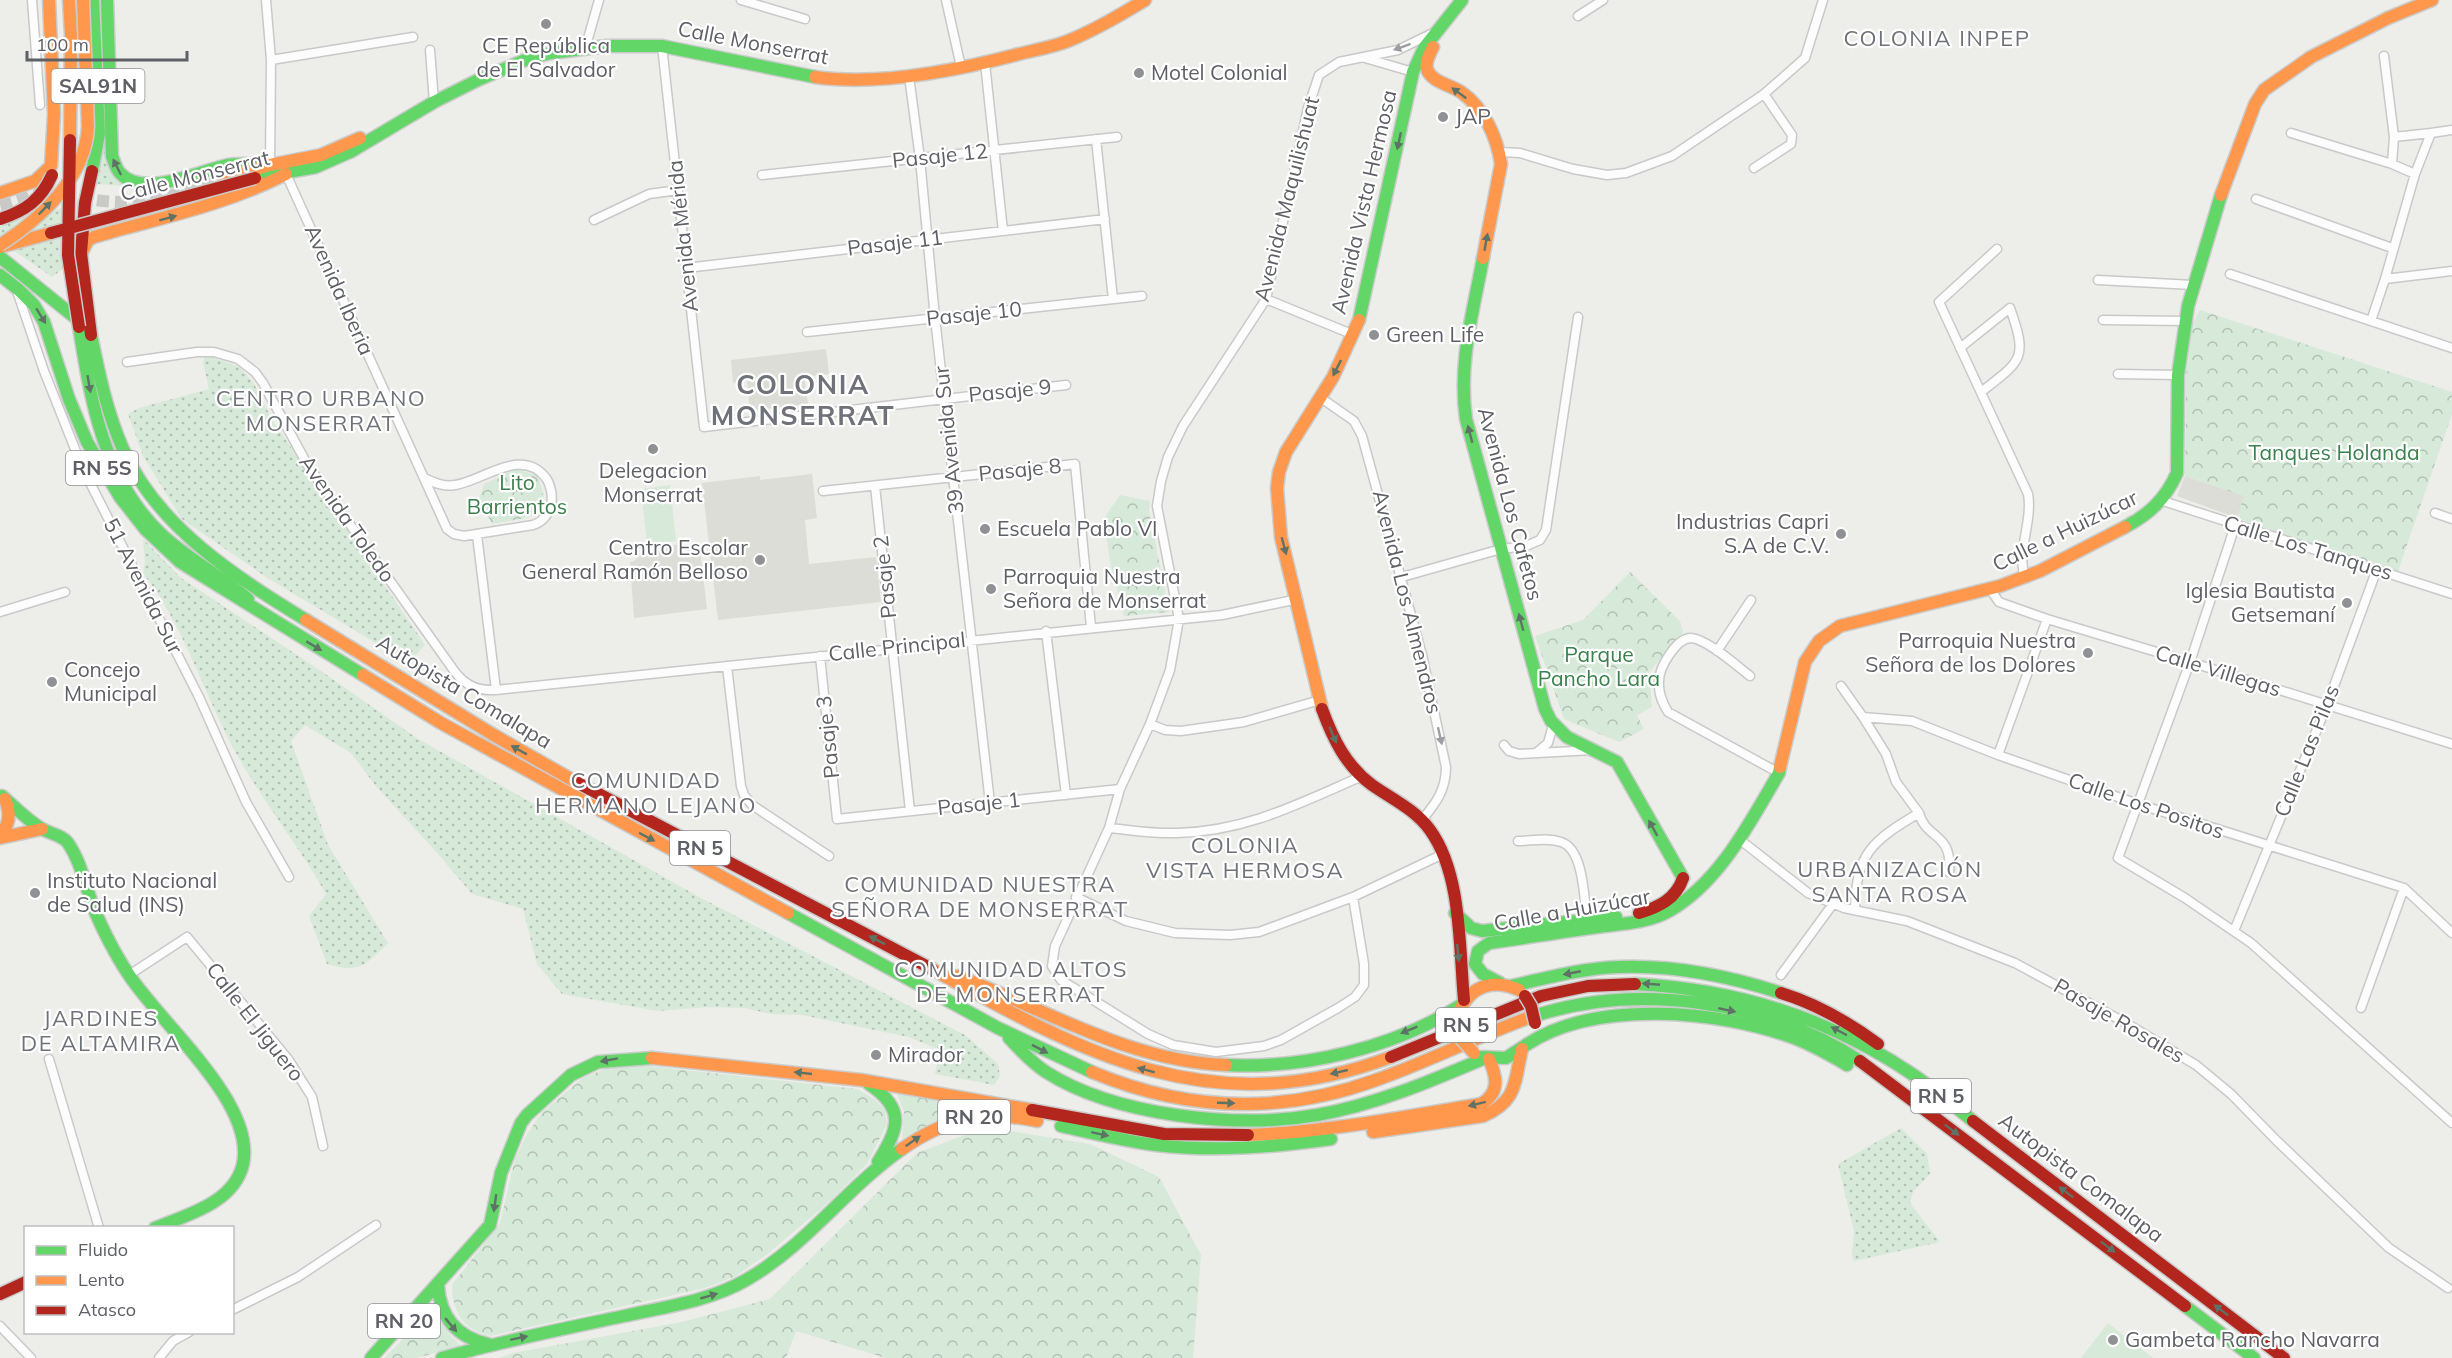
<svg xmlns="http://www.w3.org/2000/svg" width="2452" height="1358" font-family="Mulish,sans-serif">
<defs>
<pattern id="grass-dots" width="8" height="8" patternUnits="userSpaceOnUse" patternTransform="scale(1.5)"><rect width="8" height="8" fill="#d7e9d9"/><path d="M2 2h.1M6 6h.1" fill="none" stroke="#b2c0b4" stroke-width="1.8" stroke-linecap="round"/></pattern>
<pattern id="forest-crowns" width="20" height="18" patternUnits="userSpaceOnUse" patternTransform="scale(1.5)"><rect width="20" height="18" fill="#d7e9d9"/><path d="M2 6a3 3 0 1 1 6 0M12 15a3 3 0 1 1 6 0" fill="none" stroke="#b2c0b4"/></pattern>
</defs>
<rect width="100%" height="100%" fill="#edede9"/>
<path fill="#ddddd7" d="M826,349L829,374L804,377L808,404L750,411L747,381L733,383L731,360Z
M812,474L817,518L805,520L809,564L876,557L881,602L718,620L702,483L760,476V480Z
M2185,476L2245,496L2237,518L2177,496Z
M699,542L707,609L634,618L630,562L634,561L648,548Z"/>
<path fill="url(#grass-dots)" d="M100,0L109,163L110,170L126,186L95,184L104,124Z
M75,205L77,258L52,277L0,241V223Z
M205,355L240,367L254,384L273,421L425,645L409,663L266,577L182,519L143,456L128,414L139,408L209,389L203,362Z
M143,539L181,578L321,671L418,739L701,898L965,1035L998,1064L1000,1076L994,1085L935,1074L940,1050L909,1037L802,1015L770,1014L745,1008L708,1007L658,1011L562,994L537,964L523,909L472,894L439,855L375,785L351,753L305,725L291,741L328,845L388,943C365,965 360,974 327,964L309,916L326,894C299,846 264,803 237,755C204,695 185,627 143,573L145,562Z
M1901,1128L1927,1154L1930,1174L1913,1192L1910,1203L1940,1242L1854,1261L1852,1256L1854,1231L1838,1164Z"/>
<path fill="url(#forest-crowns)" d="M2200,310L2452,392V414L2397,574L2237,518L2244,496L2185,476L2186,377L2192,325Z
M516,469L538,476L544,497L539,513L526,518L492,524L479,499L484,484Z
M1120,495L1150,501L1149,510L1169,612L1124,616L1110,562L1104,518Z
M1630,572L1680,621L1683,633L1649,672L1652,707L1637,715L1644,729L1619,742L1564,719L1535,636L1583,620Z
M631,1064L857,1089L873,1098L885,1110L887,1124L867,1164L829,1202L765,1256L734,1277L705,1288L490,1336C464,1330 452,1312 452,1285L500,1223L515,1159L526,1136L542,1112L583,1078L607,1068Z
M896,1092L987,1110L940,1119L902,1139L904,1111Z
M986,1127L1090,1144L1159,1177L1201,1255L1193,1358H886L796,1331L786,1358H499L513,1353L682,1322L770,1299L917,1153Z
M432,1310L450,1335L461,1346L416,1358H384Z"/>
<path fill="#d7e9d9" d="M670,485L676,541L647,544L641,489Z
M2108,1323L2153,1358H2081Z"/>
<g fill="none" stroke-linecap="round" stroke-linejoin="round">
<path stroke="#c9cac8" stroke-width="12" stroke-dasharray="12 6" stroke-linecap="butt" d="M62,192C91,202 127,205 158,199C180,194 202,185 224,178
M0,205L45,192"/>
<defs>
<path id="street" d="M32,0L40,105
M266,0L271,60L270,165
M741,0L805,19
M946,0L961,67
M1578,16L1603,0
M662,46L704,427L1066,385
M585,49L599,0
M430,50L434,102
M2384,56L2394,137L2392,164
M1365,58L1413,72
M271,60L413,37
M985,63L1003,231
M909,76L920,159L935,318L990,803
M2291,133L2392,164L2415,174
M2394,137L2431,133
M1096,139L1113,299
M1500,152L1520,153L1573,169L1607,175L1626,173L1672,156L1764,94L1805,58L1823,0
M1754,168L1791,144L1792,135L1764,94
M286,174L447,529L454,534L464,536L533,525C543,522 548,515 551,505C553,497 551,485 546,478C522,446 483,481 455,485C444,487 435,483 424,478
M762,175L1117,137
M2256,199L2392,248
M594,220L649,194L678,190
M1997,249L1939,302L2028,494C2033,521 2016,553 2025,577
M686,268L1105,219
M2230,274L2452,348
M2385,279L2452,271
M2098,280L2193,285
M18,294L44,371L83,469L199,697L246,802L289,877
M1266,299L1354,335
M2103,320L2185,321
M2371,321L2385,279L2415,174L2431,133L2452,130
M807,332L1142,296
M1960,348L2010,308C2028,359 2022,360 1981,392
M127,362L197,352H214L238,359L255,372L263,383L307,464L455,672C466,686 478,691 496,690L1222,615L1298,599
M2118,374L2178,375
M1321,398L1354,421L1362,436L1422,655L1446,767C1446,790 1436,803 1422,820
M875,486L910,811
M823,491L1075,464L1091,627
M2163,501L2452,594
M2435,513L2452,519
M2235,526L2190,662L2118,858L2185,898L2251,943L2452,1123
M477,535L496,690
M1402,577L1501,549L1526,546L1540,540L1546,530L1578,317
M1990,589L1999,602L2047,619L2190,662L2452,744
M0,612L65,592
M1046,631L1066,795
M1717,651L1751,600
M820,656L837,819L1120,789
M727,666L741,786L744,795L752,805L829,856
M1750,676C1737,666 1707,639 1691,638C1676,638 1659,668 1659,681C1658,693 1662,702 1668,712L1779,773
M1841,686L1863,717L1912,721L1998,755L2138,804L2404,888L2452,933
M1863,717L1886,754L1896,782L1919,813
M1150,724L1165,730L1181,731L1244,722L1320,700
M1504,745L1509,751L1519,754L1593,750
M1536,753L1548,743L1553,725
M1998,755L2047,619
M1109,828C1131,830 1155,834 1177,833C1247,831 1298,804 1360,777
M1739,839L1808,893L1844,908L1907,921L2015,963L2124,1022L2196,1065L2231,1094L2277,1141L2389,1248L2448,1288
M1518,841C1532,841 1547,837 1561,842C1584,849 1584,899 1587,920
M1076,897L1126,921L1175,933L1230,935L1259,932L1353,897L1443,854
M1353,897L1364,964V985L1355,997L1338,1008L1281,1040L1264,1046L1216,1052L1173,1045L1148,1034L1061,980L1052,966L1055,946L1109,828L1120,789L1150,724L1170,670L1179,619L1157,506L1161,481L1168,457L1183,426L1266,299L1308,108L1319,75L1339,62L1398,50L1435,32
M1855,910C1856,853 1872,841 1919,813C1926,840 1953,832 1949,872
M2234,931L2327,705L2377,569
M129,975L187,937L288,1059L312,1097L323,1146
M1781,975L1833,904
M2361,1008L2404,888
M49,1059L99,1228
M232,1310L298,1277L376,1225
M0,1326L31,1358
M159,1358L173,1341L189,1332"/>
<path id="fast" d="M107,0L112,156C114,161 116,169 120,173C143,199 199,171 228,165C241,163 256,164 270,165
M92,171L99,134L93,0
M255,178L316,167L350,152L434,102L480,79L530,58L551,53L607,46H662L815,77
M0,257L87,327L91,335C99,374 107,413 123,449C157,527 236,577 306,620
M1483,258C1473,313 1458,363 1466,419L1545,709L1551,721L1567,737L1617,762L1683,878
M0,275L19,290L34,305L44,322L69,399L87,442L120,497L146,530L180,562L363,675
M1359,320L1413,72L1424,48L1462,0
M79,327C91,401 103,478 160,533C186,558 220,575 248,599
M2125,527C2150,514 2166,498 2177,473L2178,375L2188,306L2221,195
M2,796C15,807 29,822 44,830C52,834 63,836 68,843C81,862 85,885 93,906C101,927 116,956 129,975C161,1024 256,1103 243,1164C234,1203 187,1215 155,1228
M788,913L998,1028L1092,1072
M1455,913L1471,928L1482,931L1616,917
M1500,983L1483,974L1475,964L1478,951L1489,943C1525,938 1561,932 1598,927C1621,924 1648,923 1669,911C1720,882 1750,822 1779,773L1780,767
M1635,984C1737,989 1830,1018 1915,1076C1935,1090 1954,1106 1973,1121
M1511,986C1546,978 1583,968 1619,967C1675,965 1729,976 1781,993
M1528,1018C1634,981 1766,1000 1860,1061
M1009,1038C1020,1050 1032,1063 1046,1072C1115,1116 1237,1129 1317,1115C1375,1105 1431,1081 1485,1058
M1526,1045C1595,999 1719,1010 1794,1038C1812,1045 1830,1055 1847,1065
M1482,1057L1506,1058L1526,1045
M1226,1065C1304,1069 1394,1048 1461,1005
M869,1084C906,1109 899,1128 878,1162
M1061,1126C1092,1133 1124,1141 1156,1145C1214,1152 1273,1147 1331,1139
M438,1285C440,1317 456,1337 488,1344
M2185,1306L2254,1358
M371,1358L490,1225L501,1173L521,1123L527,1115L571,1075L598,1062L652,1058
M442,1358C502,1341 563,1329 624,1316C664,1307 710,1301 746,1280C806,1246 846,1188 902,1149"/>
<path id="slow" d="M69,0L71,34L70,140
M1433,47C1430,53 1425,62 1427,69C1431,82 1451,85 1461,92C1484,108 1497,137 1501,164L1483,258
M815,77C877,86 959,70 1019,54C1035,50 1053,47 1068,41C1095,30 1120,15 1145,0
M224,178L270,165L321,155L360,138
M0,193L35,181L51,166L54,114L49,0
M2221,195L2255,104L2264,90L2311,57L2388,18L2432,0
M0,247L51,233
M80,256L88,240L94,237C159,218 225,205 286,174
M306,620L492,734L576,782
M363,675L441,723L788,913
M1322,709L1281,537L1277,488L1279,472L1286,452L1333,377L1359,320
M1780,767L1805,662L1819,641L1840,626L2000,586L2040,571L2125,527
M0,836C10,825 11,813 5,799
M0,838L42,829
M932,969C1085,1055 1213,1124 1391,1057
M958,976C1047,1010 1128,1061 1226,1065
M1459,1012C1470,986 1493,978 1519,990
M652,1058L861,1080L1032,1110
M1092,1072C1185,1111 1280,1115 1376,1080C1427,1062 1476,1037 1528,1018
M1373,1132L1483,1116C1518,1101 1514,1082 1522,1049
M1248,1135C1326,1132 1404,1117 1481,1104C1500,1093 1497,1077 1489,1059
M902,1149C946,1118 985,1110 1037,1121"/>
<path id="jam" d="M85,203L81,253L91,335
M1322,709C1333,739 1346,766 1372,785C1392,799 1416,810 1430,830C1462,874 1459,948 1464,1000
M576,782L932,969
M1639,913C1659,907 1676,899 1683,878
M1781,993C1817,1004 1848,1022 1878,1044
M1391,1057L1541,996L1588,986L1635,984
M1860,1061L2185,1306
M1032,1110L1164,1134L1248,1135
M1973,1121L2284,1358
M0,1294L26,1282"/>
</defs>
<use href="#street" stroke="#c9c9c9" stroke-width="11"/>
<use href="#fast" stroke="#cacbcb" stroke-width="15"/>
<use href="#slow" stroke="#cacbcb" stroke-width="15"/>
<use href="#jam" stroke="#cacbcb" stroke-width="15"/>
<use href="#street" stroke="#fcfcfc" stroke-width="8"/>
<use href="#fast" stroke="#63d668" stroke-width="12"/>
<use href="#slow" stroke="#ff974d" stroke-width="12"/>
<use href="#jam" stroke="#b3261e" stroke-width="12"/>
<defs>
<path id="slow-bridge" d="M0,245C40,219 86,178 88,126L83,0
M1458,1022L1462,1040L1474,1053"/>
<path id="jam-bridge" d="M70,140L68,255L79,327
M85,203L92,171
M0,219C25,211 41,200 52,175
M51,233L255,178
M1525,996L1531,1006L1535,1023"/>
</defs>
<use href="#slow-bridge" stroke="#cacbcb" stroke-width="15" stroke-linecap="butt"/>
<use href="#jam-bridge" stroke="#cacbcb" stroke-width="15" stroke-linecap="butt"/>
<use href="#slow-bridge" stroke="#ff974d" stroke-width="12"/>
<use href="#jam-bridge" stroke="#b3261e" stroke-width="12"/>
</g>
<defs><path id="oneway-solid" d="M-6-.8H1V-3.2L6.5 0L1 3.2V.8H-6Z" transform="scale(1.5)"/></defs>
<g fill="#9d9ea2">
<use href="#oneway-solid" transform="translate(1402 47) rotate(160)"/>
<use href="#oneway-solid" transform="translate(1440 736) rotate(77)"/>
</g>
<g fill="#5f7266">
<use href="#oneway-solid" transform="translate(1459 93) rotate(-144)"/>
<use href="#oneway-solid" transform="translate(1399 141) rotate(102)"/>
<use href="#oneway-solid" transform="translate(117 167) rotate(-117)"/>
<use href="#oneway-solid" transform="translate(45 208) rotate(-46)"/>
<use href="#oneway-solid" transform="translate(168 218) rotate(-15)"/>
<use href="#oneway-solid" transform="translate(1486 242) rotate(-80)"/>
<use href="#oneway-solid" transform="translate(41 316) rotate(58)"/>
<use href="#oneway-solid" transform="translate(1337 368) rotate(117)"/>
<use href="#oneway-solid" transform="translate(89 384) rotate(80)"/>
<use href="#oneway-solid" transform="translate(1470 434) rotate(-105)"/>
<use href="#oneway-solid" transform="translate(1284 546) rotate(75)"/>
<use href="#oneway-solid" transform="translate(1521 622) rotate(-105)"/>
<use href="#oneway-solid" transform="translate(314 646) rotate(31)"/>
<use href="#oneway-solid" transform="translate(1333 735) rotate(67)"/>
<use href="#oneway-solid" transform="translate(519 750) rotate(-151)"/>
<use href="#oneway-solid" transform="translate(1653 828) rotate(-119)"/>
<use href="#oneway-solid" transform="translate(647 837) rotate(28)"/>
<use href="#oneway-solid" transform="translate(877 940) rotate(-153)"/>
<use href="#oneway-solid" transform="translate(1458 953) rotate(84)"/>
<use href="#oneway-solid" transform="translate(1572 973) rotate(169)"/>
<use href="#oneway-solid" transform="translate(1651 984) rotate(-175)"/>
<use href="#oneway-solid" transform="translate(1727 1010) rotate(12)"/>
<use href="#oneway-solid" transform="translate(1409 1030) rotate(158)"/>
<use href="#oneway-solid" transform="translate(1839 1031) rotate(-152)"/>
<use href="#oneway-solid" transform="translate(1040 1049) rotate(27)"/>
<use href="#oneway-solid" transform="translate(609 1060) rotate(170)"/>
<use href="#oneway-solid" transform="translate(1146 1070) rotate(-165)"/>
<use href="#oneway-solid" transform="translate(1339 1072) rotate(167)"/>
<use href="#oneway-solid" transform="translate(803 1073) rotate(-174)"/>
<use href="#oneway-solid" transform="translate(1226 1103) rotate(2)"/>
<use href="#oneway-solid" transform="translate(1477 1104) rotate(166)"/>
<use href="#oneway-solid" transform="translate(1952 1130) rotate(37)"/>
<use href="#oneway-solid" transform="translate(1100 1134) rotate(12)"/>
<use href="#oneway-solid" transform="translate(913 1141) rotate(-35)"/>
<use href="#oneway-solid" transform="translate(2066 1192) rotate(-143)"/>
<use href="#oneway-solid" transform="translate(495 1203) rotate(98)"/>
<use href="#oneway-solid" transform="translate(2108 1247) rotate(37)"/>
<use href="#oneway-solid" transform="translate(709 1296) rotate(-16)"/>
<use href="#oneway-solid" transform="translate(2221 1310) rotate(-143)"/>
<use href="#oneway-solid" transform="translate(451 1325) rotate(50)"/>
<use href="#oneway-solid" transform="translate(519 1338) rotate(-12)"/>
</g>
<g fill="#909194" stroke="#fff" stroke-width="2">
<circle cx="546" cy="24" r="6"/>
<circle cx="1139" cy="73" r="6"/>
<circle cx="1443" cy="117" r="6"/>
<circle cx="1374" cy="335" r="6"/>
<circle cx="653" cy="449" r="6"/>
<circle cx="985" cy="529" r="6"/>
<circle cx="1841" cy="534" r="6"/>
<circle cx="760" cy="560" r="6"/>
<circle cx="991" cy="589" r="6"/>
<circle cx="2347" cy="603" r="6"/>
<circle cx="2088" cy="653" r="6"/>
<circle cx="52" cy="682" r="6"/>
<circle cx="35" cy="893" r="6"/>
<circle cx="876" cy="1055" r="6"/>
<circle cx="2113" cy="1340" r="6"/>
</g>
<g text-anchor="middle" stroke-width="4.5" stroke-linejoin="round" paint-order="stroke">
<g fill="#fff" stroke="#8e9094" stroke-width="1.5">
<rect x="51.5" y="69" width="93" height="34" rx="4.5"/>
<rect x="66" y="451" width="72" height="34" rx="4.5"/>
<rect x="670" y="831" width="60" height="34" rx="4.5"/>
<rect x="1436" y="1008" width="60" height="34" rx="4.5"/>
<rect x="1911" y="1079" width="60" height="34" rx="4.5"/>
<rect x="938" y="1100" width="72" height="34" rx="4.5"/>
<rect x="368" y="1304" width="72" height="34" rx="4.5"/>
</g>
<g font-size="20" font-weight="bold" fill="#5e6066">
<text x="98" y="93">SAL91N</text>
<text x="102" y="475">RN 5S</text>
<text x="700" y="855">RN 5</text>
<text x="1466" y="1032">RN 5</text>
<text x="1941" y="1103">RN 5</text>
<text x="974" y="1124">RN 20</text>
<text x="404" y="1328">RN 20</text>
</g>
<g font-size="21" fill="#5e6066" stroke="#fff">
<text transform="translate(753 43) rotate(11)" y="7">Calle Monserrat</text>
<text transform="translate(940 156) rotate(-6)" y="7">Pasaje 12</text>
<text transform="translate(195 176) rotate(-14)" y="7">Calle Monserrat</text>
<text transform="translate(1287 199) rotate(-76)" y="7">Avenida Maquilishuat</text>
<text transform="translate(1364 202) rotate(-77)" y="7">Avenida Vista Hermosa</text>
<text transform="translate(683 236) rotate(-96)" y="7">Avenida Mérida</text>
<text transform="translate(895 243) rotate(-7)" y="7">Pasaje 11</text>
<text transform="translate(339 290) rotate(66)" y="7">Avenida Iberia</text>
<text transform="translate(974 314) rotate(-6)" y="7">Pasaje 10</text>
<text transform="translate(1010 391) rotate(-6)" y="7">Pasaje 9</text>
<text transform="translate(949 440) rotate(-96)" y="7">39 Avenida Sur</text>
<text transform="translate(1020 470) rotate(-6)" y="7">Pasaje 8</text>
<text transform="translate(1510 504) rotate(75)" y="7">Avenida Los Cafetos</text>
<text transform="translate(347 519) rotate(55)" y="7">Avenida Toledo</text>
<text transform="translate(2065 531) rotate(-26)" y="7">Calle a Huizúcar</text>
<text transform="translate(2308 548) rotate(17)" y="7">Calle Los Tanques</text>
<text transform="translate(885 577) rotate(-96)" y="7">Pasaje 2</text>
<text transform="translate(143 586) rotate(63)" y="7">51 Avenida Sur</text>
<text transform="translate(1407 602) rotate(76)" y="7">Avenida Los Almendros</text>
<text transform="translate(897 647) rotate(-6)" y="7">Calle Principal</text>
<text transform="translate(2218 671) rotate(17)" y="7">Calle Villegas</text>
<text transform="translate(464 692) rotate(31)" y="7">Autopista Comalapa</text>
<text transform="translate(828 737) rotate(-96)" y="7">Pasaje 3</text>
<text transform="translate(2307 751) rotate(-68)" y="7">Calle Las Pilas</text>
<text transform="translate(979 804) rotate(-6)" y="7">Pasaje 1</text>
<text transform="translate(2146 806) rotate(19)" y="7">Calle Los Positos</text>
<text transform="translate(1572 910) rotate(-10)" y="7">Calle a Huizúcar</text>
<text transform="translate(2119 1021) rotate(30)" y="7">Pasaje Rosales</text>
<text transform="translate(255 1022) rotate(52)" y="7">Calle El Jiguero</text>
<text transform="translate(2081 1178) rotate(37)" y="7">Autopista Comalapa</text>
</g>
<g font-size="21" fill="#5e6066" stroke="#fff" text-anchor="start">
<text x="546" y="53" text-anchor="middle">CE República<tspan x="546" dy="24">de El Salvador</tspan></text>
<text x="1151" y="80">Motel Colonial</text>
<text x="1455" y="124">JAP</text>
<text x="1386" y="342">Green Life</text>
<text x="653" y="478" text-anchor="middle">Delegacion<tspan x="653" dy="24">Monserrat</tspan></text>
<text x="1829" y="529" text-anchor="end">Industrias Capri<tspan x="1829" dy="24">S.A de C.V.</tspan></text>
<text x="997" y="536">Escuela Pablo VI</text>
<text x="748" y="555" text-anchor="end">Centro Escolar<tspan x="748" dy="24">General Ramón Belloso</tspan></text>
<text x="1003" y="584">Parroquia Nuestra<tspan x="1003" dy="24">Señora de Monserrat</tspan></text>
<text x="2335" y="598" text-anchor="end">Iglesia Bautista<tspan x="2335" dy="24">Getsemaní</tspan></text>
<text x="2076" y="648" text-anchor="end">Parroquia Nuestra<tspan x="2076" dy="24">Señora de los Dolores</tspan></text>
<text x="64" y="677">Concejo<tspan x="64" dy="24">Municipal</tspan></text>
<text x="47" y="888">Instituto Nacional<tspan x="47" dy="24">de Salud (INS)</tspan></text>
<text x="888" y="1062">Mirador</text>
<text x="2125" y="1347">Gambeta Rancho Navarra</text>
</g>
<g font-size="21" fill="#3b804d" stroke="#fff">
<text x="2334" y="460">Tanques Holanda</text>
<text x="517" y="490">Lito<tspan x="517" dy="24">Barrientos</tspan></text>
<text x="1599" y="662">Parque<tspan x="1599" dy="24">Pancho Lara</tspan></text>
</g>
<g font-size="22" letter-spacing="1.5" fill="#6f7278" stroke="#fff">
<text x="1937" y="46">COLONIA INPEP</text>
<text x="321" y="406">CENTRO URBANO<tspan x="321" dy="25">MONSERRAT</tspan></text>
<text x="646" y="788">COMUNIDAD<tspan x="646" dy="25">HERMANO LEJANO</tspan></text>
<text x="1245" y="853">COLONIA<tspan x="1245" dy="25">VISTA HERMOSA</tspan></text>
<text x="1890" y="877">URBANIZACIÓN<tspan x="1890" dy="25">SANTA ROSA</tspan></text>
<text x="980" y="892">COMUNIDAD NUESTRA<tspan x="980" dy="25">SEÑORA DE MONSERRAT</tspan></text>
<text x="1011" y="977">COMUNIDAD ALTOS<tspan x="1011" dy="25">DE MONSERRAT</tspan></text>
<text x="101" y="1026">JARDINES<tspan x="101" dy="25">DE ALTAMIRA</tspan></text>
</g>
<g font-size="27" font-weight="bold" letter-spacing="1.5" fill="#6f7278" stroke="#fff">
<text x="803" y="394">COLONIA<tspan x="803" dy="31">MONSERRAT</tspan></text>
</g>
</g>
<rect x="24" y="1226" width="210" height="108" fill="#ffffff" stroke="#bfbfc2" stroke-width="1.5"/>
<rect x="36" y="1246" width="30" height="9" fill="#63d668" stroke="#bfbfc2" stroke-width="1.5"/>
<text x="78" y="1256" font-size="18" fill="#5e6066">Fluido</text>
<rect x="36" y="1276" width="30" height="9" fill="#ff974d" stroke="#bfbfc2" stroke-width="1.5"/>
<text x="78" y="1286" font-size="18" fill="#5e6066">Lento</text>
<rect x="36" y="1306" width="30" height="9" fill="#b3261e" stroke="#bfbfc2" stroke-width="1.5"/>
<text x="78" y="1316" font-size="18" fill="#5e6066">Atasco</text>
<path d="M27 51v9h160v-9" fill="none" stroke="#5e6066" stroke-width="3"/>
<text x="36" y="51" font-size="18" fill="#5e6066" stroke="#ffffff" stroke-width="4.5" paint-order="stroke">100 m</text>
</svg>
